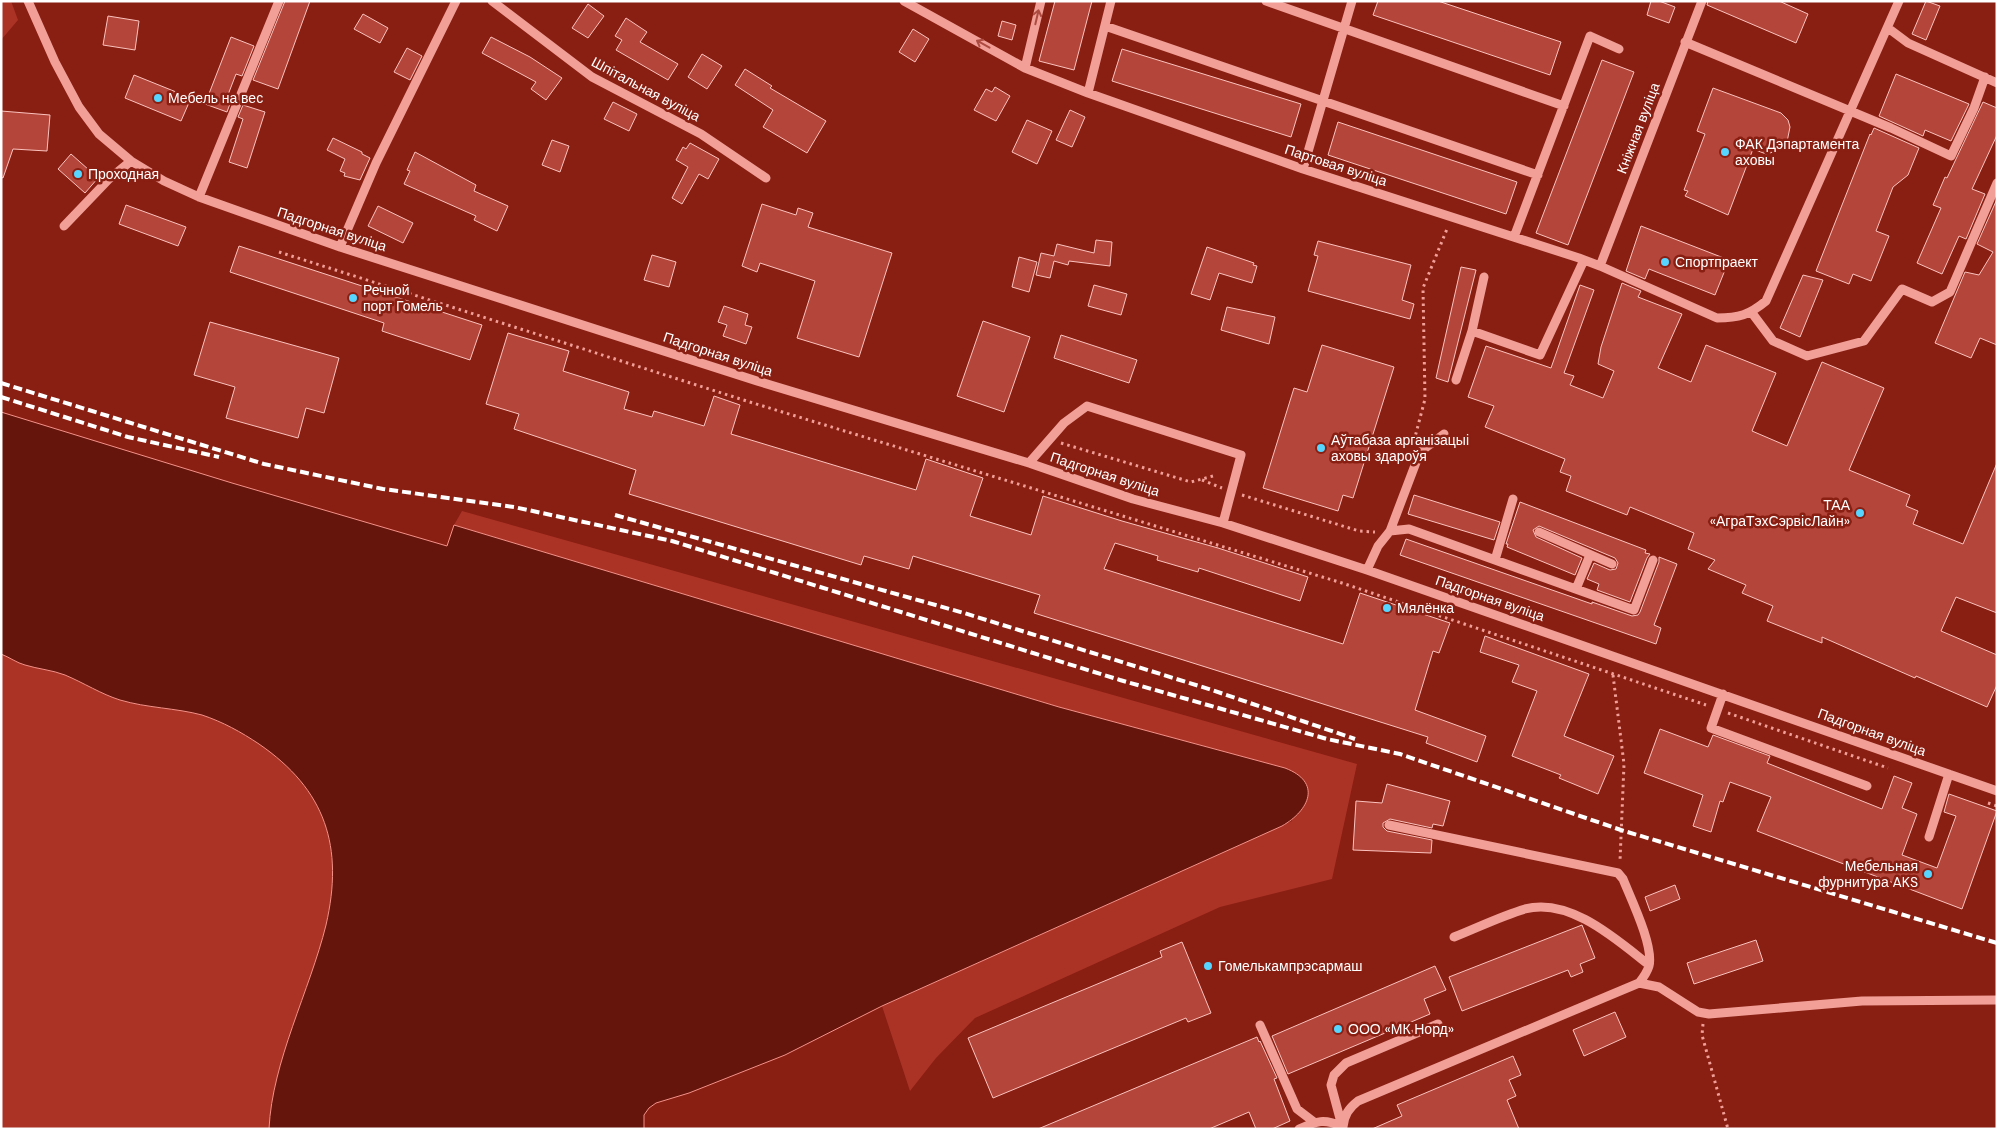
<svg xmlns="http://www.w3.org/2000/svg" width="1998" height="1130" font-family="'DM Sans',sans-serif">
<rect width="100%" height="100%" fill="#891e12"/>
<path fill="#aa3326" d="M1,1H11L18,20L1,40Z
M462,511L1357,764L1332,879L1220,907L975,1018L936,1058L910,1091L882,1006L1292,821L1285,768L1059,707L454,525Z
M1,654C9,657 17,663 25,665C38,669 52,670 65,675C83,683 101,694 120,700C147,708 176,708 202,715C223,722 241,732 259,744C326,790 344,847 326,925C310,991 272,1062 269,1129H1Z"/>
<path fill="#65150b" stroke="#f49189" d="M1,412L232,483L447,546L454,525L1059,707L1285,768C1322,782 1310,810 1282,826L882,1006L785,1055L689,1093L656,1103L649,1108L644,1115V1129H269C272,1062 310,990 326,925C344,847 326,790 259,744C241,732 223,722 202,715C176,708 147,708 120,700C101,694 84,683 65,675C52,670 38,669 25,665C17,663 9,657 1,654Z"/>
<path fill="#b3453a" stroke="#fcc3be" d="M285,1H310L278,89L253,80Z
M1055,1H1092L1074,70L1039,61Z
M1378,1H1438L1561,42L1550,75L1373,15Z
M1651,1H1659L1675,7L1669,23L1647,15Z
M1708,1H1779L1808,14L1796,43L1707,5Z
M1926,1L1940,6L1926,40L1912,34Z
M588,4L604,16L588,38L572,28Z
M363,14L388,28L380,43L354,29Z
M108,16L139,21L135,50L103,45Z
M626,18L647,32L640,42L678,64L668,80L616,50L622,40L615,36Z
M1002,21L1016,25L1012,40L998,36Z
M913,29L929,39L915,62L899,52Z
M231,37L254,46L242,76L236,74L226,100L231,101L227,112L205,104Z
M491,37L530,57L562,78L546,100L531,89L536,82L482,53Z
M407,48L422,56L410,80L394,72Z
M1122,49L1301,104L1291,137L1112,81Z
M702,54L722,66L707,89L688,77Z
M1602,60L1634,72L1568,245L1536,233Z
M745,69L772,86L770,88L826,121L807,153L763,127L773,110L735,85Z
M1896,74L1969,104L1951,141L1925,130L1923,136L1879,116Z
M134,75L191,98L181,121L125,98Z
M995,87L1010,96L996,121L974,110L986,89L992,92Z
M1713,88L1781,113L1788,120L1790,127L1787,142L1777,151L1766,154L1753,149L1728,215L1685,196L1688,191L1684,190L1705,134L1697,131Z
M613,102L637,114L629,131L604,119Z
M1983,102L1997,108V135L1972,189L1985,194L1966,239L1959,236L1942,274L1917,263L1941,208L1933,205L1945,177L1947,178Z
M243,105L265,112L247,168L229,162L243,119L238,117Z
M1070,110L1085,117L1072,147L1056,140Z
M1,111L50,115L47,151L13,149L3,178L1,177Z
M1027,120L1052,131L1037,164L1012,152Z
M1338,122L1517,182L1506,214L1328,155Z
M1874,128L1919,148L1908,175L1893,187L1876,231L1889,236L1871,281L1853,274L1849,284L1816,271L1870,134L1871,135Z
M333,138L362,152V154L370,158L360,180L344,176L345,173L340,171L345,159L327,150Z
M552,140L569,146L560,172L542,165Z
M690,143L719,159L708,179L699,174L682,204L672,198L688,167L676,160L683,147L686,149Z
M415,152L476,185L474,191L508,206L497,231L474,220L476,216L404,184L410,171L407,170Z
M71,154L98,178L85,193L58,169Z
M1997,199V345L1980,338L1971,358L1935,343L1965,272L1979,275L1993,252L1977,244Z
M762,204L796,215L798,208L813,213L808,227L892,253L859,357L797,338L815,281L760,263L757,272L742,266Z
M126,205L186,227L178,246L119,224Z
M378,206L413,223L403,243L368,226Z
M1641,226L1729,260L1715,295L1649,269L1645,279L1626,271Z
M1096,240L1112,242L1110,266L1069,261L1068,265L1054,261L1050,278L1036,275L1041,253L1054,256L1057,244L1094,253Z
M1318,241L1411,265L1402,300L1414,304L1410,319L1308,291L1318,256L1314,255Z
M239,246L482,325L470,360L382,331L384,323L230,272Z
M1207,247L1254,263L1253,265L1257,266L1252,283L1219,273L1210,300L1191,294Z
M652,255L676,262L669,287L644,280Z
M1019,257L1037,262L1029,292L1012,287Z
M1461,267L1476,270L1448,382L1436,378Z
M1803,275L1823,280L1800,337L1780,328Z
M1622,283L1641,291L1638,297L1682,314L1658,368L1691,382L1706,345L1776,373L1752,431L1787,446L1822,362L1884,388L1849,470L1910,495L1906,506L1918,511L1913,524L1963,544L1997,463V613L1956,597L1941,631L1997,655V685L1987,707L1916,676L1915,678L1822,637V643L1767,621L1773,606L1742,593L1746,585L1708,569L1715,560L1688,549L1694,533L1630,507L1627,515L1566,491L1571,476L1560,472L1565,459L1485,427L1494,406L1468,397L1486,346L1551,368L1580,285L1594,290L1564,373L1574,376L1570,385L1603,398L1614,371L1598,364L1601,347Z
M1094,285L1127,294L1121,315L1088,306Z
M724,306L748,314L745,325L752,327L746,344L723,336L727,325L718,322Z
M1227,307L1275,317L1269,344L1221,330Z
M983,321L1030,337L1004,412L957,396Z
M210,322L339,358L324,413L306,408L298,438L226,418L235,387L194,375Z
M508,333L569,351L563,371L629,392L624,409L652,417L654,411L704,426L714,396L740,405L731,434L916,490L926,459L983,478L970,516L1031,535L1043,496L1122,521L1218,548L1308,577L1300,601L1199,568L1198,572L1157,560L1158,556L1115,543L1104,569L1343,644L1360,593L1450,623L1439,653L1433,651L1415,710L1486,736L1477,762L1426,743L1428,737L1034,613L1040,595L913,556L909,569L864,556L861,565L629,494L636,470L514,429L519,414L486,404Z
M1061,335L1137,360L1129,383L1054,358Z
M1322,345L1394,367L1353,498L1343,495L1338,511L1263,488L1294,388L1307,392Z
M1414,495L1500,522L1494,540L1408,514Z
M1520,502L1646,550L1645,553L1650,554L1647,558L1630,602L1597,590L1599,584L1587,579L1594,563L1610,570L1616,569L1618,563L1615,558L1539,526L1533,530L1536,537L1582,558L1575,575L1507,547L1508,544H1506Z
M1406,539L1592,604V602L1632,616L1638,615L1640,612L1659,562V557L1677,564L1654,625L1661,628L1656,644L1400,555Z
M1485,636L1589,674L1564,736L1614,756L1598,794L1559,778L1561,775L1512,756L1537,691L1512,682L1519,665L1480,652Z
M1660,729L1708,747L1713,735L1770,756L1767,763L1882,809L1894,776L1912,783L1902,808L1917,814L1902,855L1937,868L1956,816L1944,812L1949,794L1997,811L1962,909L1757,831L1771,797L1730,782L1723,802L1720,801L1711,832L1693,826L1703,795L1644,773Z
M1387,784L1450,801L1443,826L1433,824L1432,828L1390,819L1383,823V827L1387,831L1432,840L1431,853L1353,850L1356,801L1382,803Z
M1675,885L1680,899L1650,911L1645,897Z
M1582,925L1595,958L1580,964L1583,972L1571,977L1568,970L1462,1011L1449,977Z
M1756,940L1763,961L1694,984L1687,963Z
M1182,942L1211,1013L1188,1022L1186,1018L993,1098L968,1038L1162,957L1160,951Z
M1435,966L1446,990L1424,999L1430,1014L1288,1074L1272,1036Z
M1615,1012L1626,1037L1584,1056L1573,1030Z
M1257,1037L1259,1042L1260,1041L1277,1078L1274,1079L1290,1121L1272,1129H1256L1249,1112L1209,1129H1038Z
M1513,1056L1521,1075L1509,1080L1516,1096L1507,1100L1519,1129H1372L1402,1116L1397,1105Z"/>
<g fill="none" stroke-linecap="round" stroke-linejoin="round">
<path stroke="#f19f97" stroke-width="3" stroke-dasharray="2.5 4" stroke-linecap="butt" d="M279,252L753,403L1342,583L1706,705
M1414,441L1425,399L1423,288L1447,229
M1061,443L1191,482L1213,476
M1202,480L1222,488
M1242,495L1359,531L1375,532
M1613,675L1624,764L1620,861
M1728,713L1888,768
M1988,803L1997,806
M1703,1024L1702,1035L1728,1129"/>
<path stroke="#f19f97" stroke-width="9" d="M28,1L55,62L79,107L99,134L131,161L164,181L199,197L340,247L757,381L1029,463L1133,499L1223,523L1367,570L1997,791
M492,1L592,77L701,134L766,178
M904,1L1025,68L1088,93L1303,169L1579,258L1600,266L1717,318C1739,318 1749,315 1766,301L1899,1
M1266,1L1564,106
M1105,26L1538,175
M1888,28L1908,43L1997,83
M1685,42L1891,128L1951,156L1974,108L1985,77
M1025,68L1041,1
M1088,93L1111,1
M1303,169L1352,1
M199,197L279,1
M64,226L109,179L131,161
M1514,237L1590,36L1619,49
M340,247L376,163L456,1
M1600,266L1702,1
M1752,313L1773,341L1807,356L1864,341L1902,289L1932,302L1950,292L1997,183
M1472,331L1484,277
M1456,380L1472,331L1540,355L1584,260
M1029,463L1064,423L1087,406L1241,455L1223,523
M1390,531L1420,452L1444,434
M1539,532L1612,564
M1495,560L1513,499
M1367,570L1378,546L1390,531L1409,529L1634,610L1653,560
M1576,589L1590,555
M1723,694L1711,728L1867,786
M1929,837L1949,774
M1454,937C1477,928 1501,916 1525,909C1570,897 1617,940 1649,965
M1639,983L1659,987L1698,1012L1709,1014L1862,1001L1997,1000
M1260,1025L1297,1109L1314,1122
M1342,1126L1331,1085L1334,1075L1346,1063L1438,1024
M1343,1127C1344,1115 1349,1108 1358,1101L1639,983C1643,978 1647,973 1649,966C1654,946 1631,899 1623,879L1618,873L1389,825
M1299,1129C1317,1121 1324,1118 1343,1127"/>
<path stroke="#fff" stroke-width="4" stroke-dasharray="9 4" stroke-linecap="butt" d="M1,383L264,464L383,489L514,507L672,541L1120,680L1327,739L1400,754L1621,830L1997,943
M1,397L128,437L219,457
M615,515L964,613L1212,690L1355,739"/>
</g>
<defs><path id="oneway-shaft" d="M-6 0H5M1.5-3L5.5 0L1.5 3" fill="none" stroke-width="1.6" stroke-linecap="round" stroke-linejoin="round" transform="scale(1.25)"/></defs>
<g stroke="#ad4b41">
<use href="#oneway-shaft" transform="translate(1037 17) rotate(-77)"/>
<use href="#oneway-shaft" transform="translate(983 44) rotate(-151)"/>
</g>
<g fill="#57d5ff" stroke="#891e12" stroke-width="2">
<circle cx="158" cy="98" r="5"/>
<circle cx="1725" cy="152" r="5"/>
<circle cx="78" cy="174" r="5"/>
<circle cx="1665" cy="262" r="5"/>
<circle cx="353" cy="298" r="5"/>
<circle cx="1321" cy="448" r="5"/>
<circle cx="1860" cy="513" r="5"/>
<circle cx="1387" cy="608" r="5"/>
<circle cx="1928" cy="874" r="5"/>
<circle cx="1208" cy="966" r="5"/>
<circle cx="1338" cy="1029" r="5"/>
</g>
<g text-anchor="middle" stroke-width="5" stroke-linejoin="round" paint-order="stroke">
<g font-size="14" fill="#fff" stroke="#891e12">
<text transform="translate(646 89) rotate(28)" y="5">Шпітальная вуліца</text>
<text transform="translate(1638 128) rotate(-69)" y="5">Кніжная вуліца</text>
<text transform="translate(1336 165) rotate(18)" y="5">Партовая вуліца</text>
<text transform="translate(332 229) rotate(18)" y="5">Падгорная вуліца</text>
<text transform="translate(718 354) rotate(18)" y="5">Падгорная вуліца</text>
<text transform="translate(1105 474) rotate(18)" y="5">Падгорная вуліца</text>
<text transform="translate(1490 598) rotate(19)" y="5">Падгорная вуліца</text>
<text transform="translate(1872 732) rotate(20)" y="5">Падгорная вуліца</text>
</g>
<g font-size="14" fill="#fff" stroke="#891e12" text-anchor="start">
<text x="168" y="103">Мебель на вес</text>
<text x="1735" y="149">ФАК Дэпартамента<tspan x="1735" dy="16">аховы</tspan></text>
<text x="88" y="179">Проходная</text>
<text x="1675" y="267">Спортпраект</text>
<text x="363" y="295">Речной<tspan x="363" dy="16">порт Гомель</tspan></text>
<text x="1331" y="445">Аўтабаза арганізацыі<tspan x="1331" dy="16">аховы здароўя</tspan></text>
<text x="1850" y="510" text-anchor="end">ТАА<tspan x="1850" dy="16">«АграТэхСэрвісЛайн»</tspan></text>
<text x="1397" y="613">Мялёнка</text>
<text x="1918" y="871" text-anchor="end">Мебельная<tspan x="1918" dy="16">фурнитура AKS</tspan></text>
<text x="1218" y="971">Гомелькампрэсармаш</text>
<text x="1348" y="1034">ООО «МК Норд»</text>
</g>
</g>
<rect width="1998" height="1130" fill="none" stroke="#ffffff" stroke-width="5"/>
</svg>
